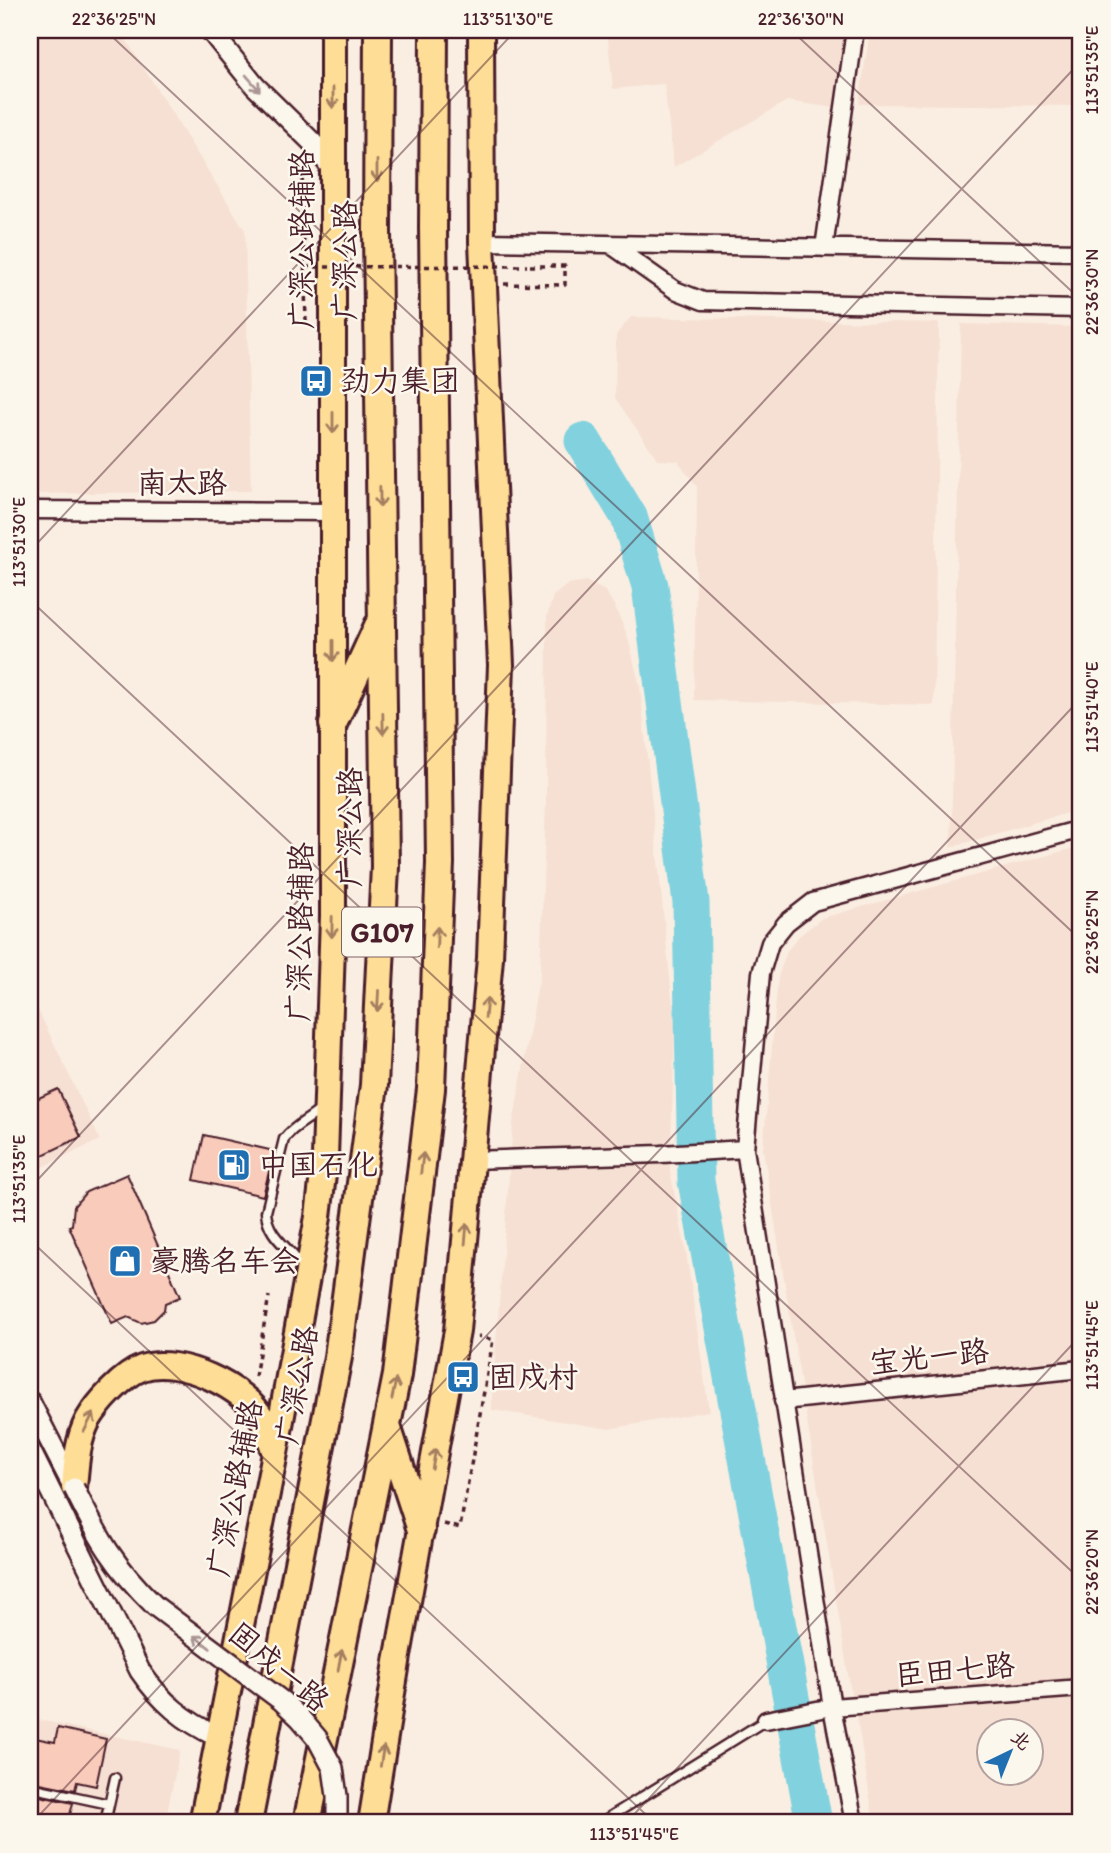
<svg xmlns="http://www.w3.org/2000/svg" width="1111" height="1853" font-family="Itim,'LXGW WenKai TC',sans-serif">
<rect width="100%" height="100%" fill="#faeee2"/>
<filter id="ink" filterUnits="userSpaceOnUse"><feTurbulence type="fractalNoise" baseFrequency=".0143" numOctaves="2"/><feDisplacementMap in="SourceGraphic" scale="14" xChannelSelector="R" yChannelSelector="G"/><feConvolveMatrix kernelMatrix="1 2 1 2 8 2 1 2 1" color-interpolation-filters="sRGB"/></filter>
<g filter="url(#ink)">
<path fill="#f6e0d3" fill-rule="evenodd" d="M30,30H120L245,230L251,491L30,494Z
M607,30H844L834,108L787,101L674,167L664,84L613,89Z
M870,30H1081V106L859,104Z
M631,317L939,323L934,705L694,700L697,487L678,461L658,460L615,398L616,335Z
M961,324L1081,327V809L951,847Z
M586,581L605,591L614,605L627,634L640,687L675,1026L670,1171L686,1251L709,1411L609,1429L492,1410V1395L513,1124L540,973L546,800L547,617L553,596L568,584Z
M1081,846V1680L852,1699L763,1149L778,977L787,951L799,936L822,918Z
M30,993L100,1140L30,1173Z
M1081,1695V1823H874L856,1712ZM988,1730H1030V1772H988Z
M30,1718L180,1750L165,1823H30Z"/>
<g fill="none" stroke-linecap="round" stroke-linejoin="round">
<path stroke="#81d1de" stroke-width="37" d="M583,441L629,517L650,586L691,902L696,1181L814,1823"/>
</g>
<path fill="#f8cbbb" stroke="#4a1f2b" stroke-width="2" d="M58,1089L81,1137L30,1161V1102Z
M204,1135L274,1151L263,1196L194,1180Z
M127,1174L180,1297L165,1303L164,1310L154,1320L141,1323L128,1317L112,1324L69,1226L72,1225L74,1206L86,1192Z
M58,1728L106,1739L96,1786L77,1782L75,1790L30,1781V1737L55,1742Z
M30,1794L73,1803L68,1823H30Z"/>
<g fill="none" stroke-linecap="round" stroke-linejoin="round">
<defs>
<path id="service" d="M303,1268C290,1247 268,1238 266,1212L284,1139C294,1125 309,1120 321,1109
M30,1787L109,1804
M105,1823L115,1778
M600,1823L766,1720"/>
<path id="minor" d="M482,242L1081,252
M611,245L675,290L703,301L1081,309
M824,248L855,30
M30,510L333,512
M472,1160L661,1154L745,1149
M783,1401L1081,1369
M766,1720L832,1707L1081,1688
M854,1823L832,1707L745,1149L761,973L770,943L786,923L813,902L1081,829"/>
<path id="tertiary" d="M210,30L255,86L312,142L333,170
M30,1402L74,1488
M30,1450L140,1671C161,1702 184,1721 218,1737"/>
<path id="primary" d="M74,1488C76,1465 77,1441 88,1420C98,1403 123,1375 142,1368C178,1355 246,1387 263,1420C268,1429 271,1441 274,1451
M202,1823L275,1453L318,1217L325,1157L333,916V30
M371,1823L398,1656L457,1331L490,958L501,665L482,242L481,30"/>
<path id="trunk" d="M333,724L378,626
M388,1429L421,1530
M248,1823L338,1357L374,1085L385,867L377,232L378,30
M307,1823L397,1375L431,1089L440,863L433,228L434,30"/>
</defs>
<use href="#service" stroke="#4a1f2b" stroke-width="13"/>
<use href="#minor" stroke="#4a1f2b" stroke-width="21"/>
<use href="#tertiary" stroke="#4a1f2b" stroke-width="24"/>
<use href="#primary" stroke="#4a1f2b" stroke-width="30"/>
<use href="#trunk" stroke="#4a1f2b" stroke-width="32"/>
<path stroke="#4a1f2b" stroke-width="3.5" stroke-dasharray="5 5" stroke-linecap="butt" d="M302,177L306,322
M504,284L565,285V266H527
M255,1377L269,1296
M444,1524L460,1528L461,1522L493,1340L478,1336"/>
<use href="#service" stroke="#fbf7ec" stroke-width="8"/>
<use href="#minor" stroke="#fbf7ec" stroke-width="16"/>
<use href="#tertiary" stroke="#fbf7ec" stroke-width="19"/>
<use href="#primary" stroke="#fedd96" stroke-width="24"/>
<use href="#trunk" stroke="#fedd96" stroke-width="26"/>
<defs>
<path id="tertiary-bridge" d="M74,1488C99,1539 114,1566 155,1606L282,1701L300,1718L317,1738L333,1768L337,1796V1823"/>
</defs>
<use href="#tertiary-bridge" stroke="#4a1f2b" stroke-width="24" stroke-linecap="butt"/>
<path stroke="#4a1f2b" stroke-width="3.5" stroke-dasharray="5 5" stroke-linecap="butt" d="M305,267L527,266"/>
<use href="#tertiary-bridge" stroke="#fbf7ec" stroke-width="19"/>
</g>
<defs><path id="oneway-shaft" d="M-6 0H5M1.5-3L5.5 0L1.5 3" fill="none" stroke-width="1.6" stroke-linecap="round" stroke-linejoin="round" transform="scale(1.75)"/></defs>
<g stroke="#ab9695">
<use href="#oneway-shaft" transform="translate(253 83) rotate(49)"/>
<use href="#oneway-shaft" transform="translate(202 1642) rotate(-143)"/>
</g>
<g stroke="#a47e60">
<use href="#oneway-shaft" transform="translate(333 98) rotate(90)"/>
<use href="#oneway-shaft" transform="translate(377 171) rotate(90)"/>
<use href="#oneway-shaft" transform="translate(333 423) rotate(90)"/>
<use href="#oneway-shaft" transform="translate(380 497) rotate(89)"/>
<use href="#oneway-shaft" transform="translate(333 651) rotate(90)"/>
<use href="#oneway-shaft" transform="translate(383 724) rotate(89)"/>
<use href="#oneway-shaft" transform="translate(332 927) rotate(91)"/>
<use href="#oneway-shaft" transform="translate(437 937) rotate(-88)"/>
<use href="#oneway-shaft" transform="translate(378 1001) rotate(93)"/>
<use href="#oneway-shaft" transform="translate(486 1008) rotate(-85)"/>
<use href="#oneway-shaft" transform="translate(422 1163) rotate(-83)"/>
<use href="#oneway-shaft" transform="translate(466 1234) rotate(-85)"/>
<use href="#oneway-shaft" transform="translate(394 1389) rotate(-78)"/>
<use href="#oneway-shaft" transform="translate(89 1422) rotate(-63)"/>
<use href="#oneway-shaft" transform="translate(434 1459) rotate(-80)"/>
<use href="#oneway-shaft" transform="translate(340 1660) rotate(-79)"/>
<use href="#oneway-shaft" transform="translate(382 1756) rotate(-81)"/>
</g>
</g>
<path fill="none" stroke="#4a1f2b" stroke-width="2" stroke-opacity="0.45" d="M105,30L1081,940M791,30L1081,300M30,551L516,30M30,600L1081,1580M30,1188L1081,61M30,1240L655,1823M32,1823L1081,698M626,1823L1081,1335"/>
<defs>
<symbol id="bus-square" viewBox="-11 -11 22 22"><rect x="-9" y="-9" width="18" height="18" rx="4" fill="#1f6fb2" stroke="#fbf7ec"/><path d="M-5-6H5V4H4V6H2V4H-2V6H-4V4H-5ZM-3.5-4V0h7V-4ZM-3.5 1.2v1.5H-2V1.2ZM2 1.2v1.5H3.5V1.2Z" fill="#fff"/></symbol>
<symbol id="fuel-square" viewBox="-11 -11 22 22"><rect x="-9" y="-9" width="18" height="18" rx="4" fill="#1f6fb2" stroke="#fbf7ec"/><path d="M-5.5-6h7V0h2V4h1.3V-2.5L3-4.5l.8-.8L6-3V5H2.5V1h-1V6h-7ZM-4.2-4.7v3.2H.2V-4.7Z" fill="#fff"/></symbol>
<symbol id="shop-square" viewBox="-11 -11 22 22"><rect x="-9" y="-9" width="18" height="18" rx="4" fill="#1f6fb2" stroke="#fbf7ec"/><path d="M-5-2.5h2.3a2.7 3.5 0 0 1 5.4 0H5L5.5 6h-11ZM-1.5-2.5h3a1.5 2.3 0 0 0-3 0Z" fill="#fff"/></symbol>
</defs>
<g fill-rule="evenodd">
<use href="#bus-square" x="297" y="362" width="38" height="38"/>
<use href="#fuel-square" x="215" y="1146" width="38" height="38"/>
<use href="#shop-square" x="106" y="1242" width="38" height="38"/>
<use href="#bus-square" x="444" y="1358" width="38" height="38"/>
</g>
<g text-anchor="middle" stroke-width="5" stroke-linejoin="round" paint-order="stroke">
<rect fill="#fbf7ec" stroke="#7f6065" stroke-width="2" x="342" y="907.5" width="80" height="49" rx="5"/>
<g font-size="28" font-weight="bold" fill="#4a1f2b">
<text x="382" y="942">G107</text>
</g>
<g font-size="30" fill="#4a1f2b" stroke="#fbf7ec">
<text transform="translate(302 239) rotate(-90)" y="10">广深公路辅路</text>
<text transform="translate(345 260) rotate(-90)" y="10">广深公路</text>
<text x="182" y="493">南太路</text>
<text transform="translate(350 827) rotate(-90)" y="10">广深公路</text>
<text transform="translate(300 932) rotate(-89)" y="10">广深公路辅路</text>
<text transform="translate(929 1357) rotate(-6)" y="10">宝光一路</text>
<text transform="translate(297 1385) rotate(-80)" y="10">广深公路</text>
<text transform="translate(235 1488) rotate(-79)" y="10">广深公路辅路</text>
<text transform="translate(279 1667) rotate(40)" y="10">固戍一路</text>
<text transform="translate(955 1670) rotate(-5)" y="10">臣田七路</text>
</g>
<g font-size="30" fill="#4a1f2b" stroke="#fbf7ec" text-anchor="start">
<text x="340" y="391">劲力集团</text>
<text x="258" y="1175">中国石化</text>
<text x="150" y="1271">豪腾名车会</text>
<text x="488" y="1387">固戍村</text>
</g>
</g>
<rect width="1111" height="1853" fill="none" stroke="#fbf7ec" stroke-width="77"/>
<g transform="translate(1010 1752) rotate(43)"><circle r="33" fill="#fbf7ec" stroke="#b4a19f" stroke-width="2"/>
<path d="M0-5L12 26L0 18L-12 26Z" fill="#1f6fb2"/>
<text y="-10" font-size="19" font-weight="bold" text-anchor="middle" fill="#4a1f2b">北</text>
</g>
<rect x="38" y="38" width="1034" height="1776" fill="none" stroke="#4a1f2b" stroke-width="2.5"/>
<g font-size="18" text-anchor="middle" fill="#4a1f2b">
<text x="114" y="25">22°36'25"N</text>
<text x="508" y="25">113°51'30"E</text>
<text x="801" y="25">22°36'30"N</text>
<text transform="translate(1092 70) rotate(-90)" y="6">113°51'35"E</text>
<text transform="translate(1092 292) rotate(-90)" y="6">22°36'30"N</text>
<text transform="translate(19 542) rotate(-90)" y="6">113°51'30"E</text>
<text transform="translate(1092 707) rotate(-90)" y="6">113°51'40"E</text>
<text transform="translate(1092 932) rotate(-90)" y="6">22°36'25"N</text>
<text transform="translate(19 1179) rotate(-90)" y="6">113°51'35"E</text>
<text transform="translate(1092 1345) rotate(-90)" y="6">113°51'45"E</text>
<text transform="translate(1092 1572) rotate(-90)" y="6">22°36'20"N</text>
<text x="634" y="1840">113°51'45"E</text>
</g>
</svg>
